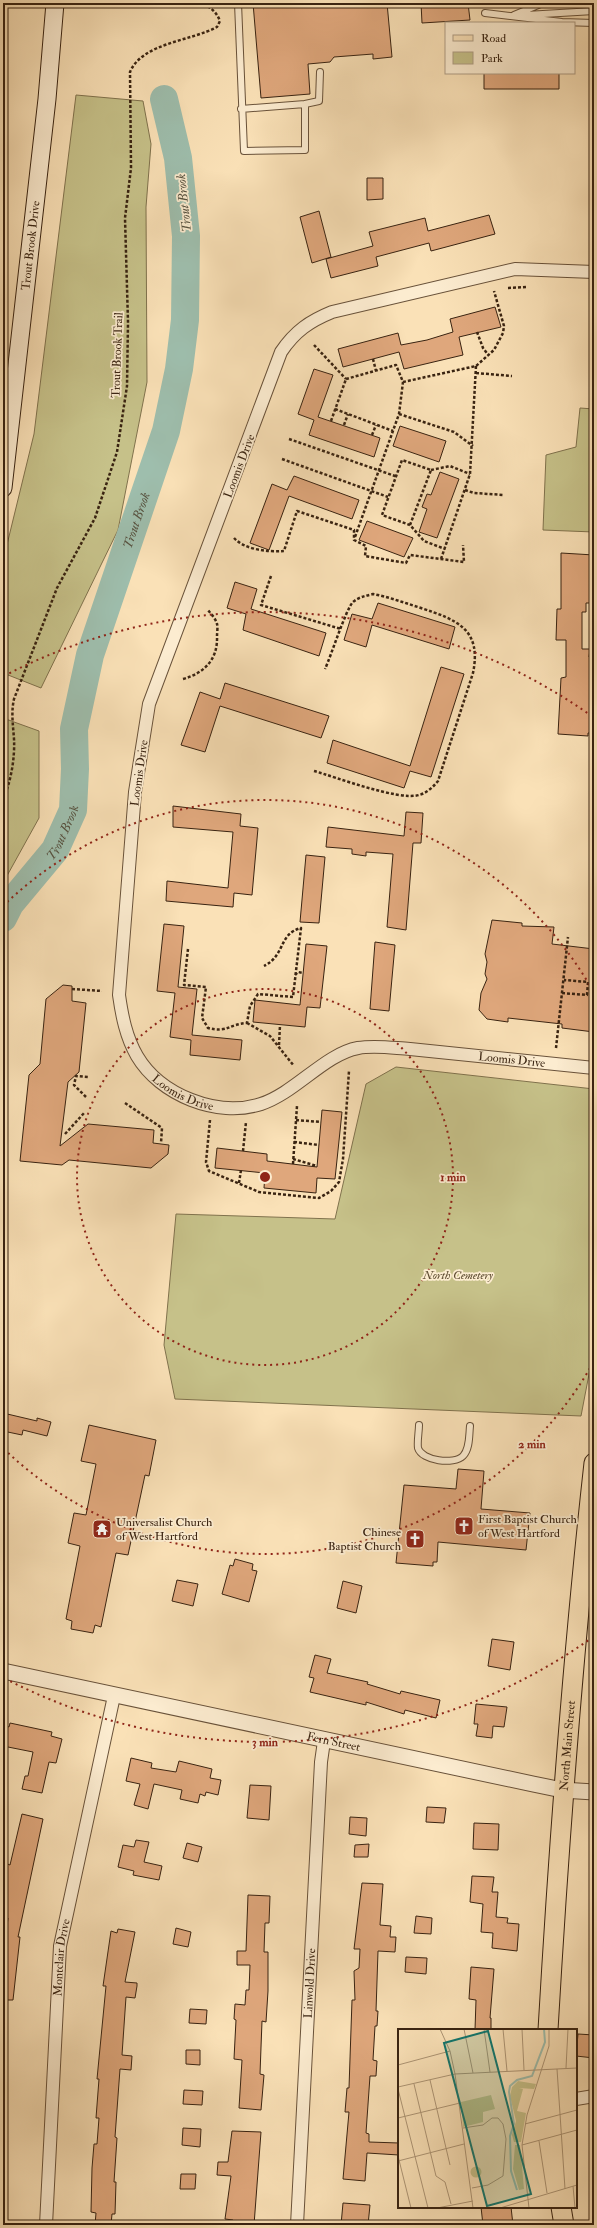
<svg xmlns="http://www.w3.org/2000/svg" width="597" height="2228" font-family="'IM FELL Double Pica',serif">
<rect width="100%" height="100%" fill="#fae1b7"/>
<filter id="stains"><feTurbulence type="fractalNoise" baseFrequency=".005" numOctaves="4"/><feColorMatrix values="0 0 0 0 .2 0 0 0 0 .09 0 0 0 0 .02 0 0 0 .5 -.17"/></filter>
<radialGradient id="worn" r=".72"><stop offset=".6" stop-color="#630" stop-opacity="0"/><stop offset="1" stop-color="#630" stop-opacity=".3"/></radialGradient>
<path fill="#c6c189" stroke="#80724d" d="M76,95L143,101L151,144L146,207L147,382L118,530L41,688L3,673V561L34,434Z
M580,408L594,409V532L543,530L546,455L576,447Z
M3,718L39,731V818L3,883Z
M396,1067L594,1089V1348L581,1416L175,1399L164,1345L176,1214L335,1219L366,1084Z"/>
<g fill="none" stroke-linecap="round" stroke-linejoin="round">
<path stroke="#9ebead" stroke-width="28" id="s1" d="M3,918L10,904L55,850L73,810L75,769L74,729L90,655L166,431L179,369L185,320L186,236L178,158L164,99"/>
</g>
<path fill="#dfa77c" stroke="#392311" d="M253,3H387L392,57L373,59V54L334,57L330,62L308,64L310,94L261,98Z
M421,3H468L470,20L422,23Z
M484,73H559V89H484Z
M367,178H383V199L367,200Z
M319,211L331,257L312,263L300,217Z
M489,215L495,234L431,251L429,243L376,257L378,266L331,278L326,259L373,246L369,232L425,218L428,231Z
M495,307L501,327L459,337L463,355L404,369L399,352L343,367L338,349L398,333L401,345L427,340L453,332L450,319Z
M314,369L333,375L318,417L380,438L374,457L309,435L314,420L298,414Z
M400,426L446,441L439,462L393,446Z
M440,472L459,479L437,538L419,532L427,509L422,507L427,494L431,495Z
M294,476L359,500L352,519L289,496L269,550L250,543L272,484L287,490Z
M367,521L413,538L404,557L359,540Z
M561,553L594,555L593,603H586V612H582V649H590L589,657L594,658L591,709H594V733H588V736L558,734L561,678L566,677V640H556L557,609H561Z
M235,582L257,589L251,609L326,633L319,656L243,630L246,614L227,608Z
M378,603L455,627L449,649L372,625L366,647L344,640L352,614L372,619Z
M441,667L464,674L431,777L410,771L404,788L327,763L333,740L410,766Z
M225,683L329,716L321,738L220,706L205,752L181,745L200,692L220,699Z
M173,806L241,814L240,826L258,828L252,895L234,893L233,907L166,901L167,881L228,888L233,832L173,827Z
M406,812L423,813L421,843H413L406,930L387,927L393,854L366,852V856L352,854V849L326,847L328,827L404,836Z
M306,855L325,857L319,923L300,922Z
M492,920L522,923V926L554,927L552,944L594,949V1032L562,1028V1024L508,1018V1022L487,1019L479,1010L481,993L487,979L485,974L487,962L485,954Z
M164,924L184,926L178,987L197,989L192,1035L242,1040L240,1060L190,1055L191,1040L170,1037L175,993L157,991Z
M375,942L395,945L389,1011L370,1009Z
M306,944L327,946L320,1008L307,1007L305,1027L253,1022L255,1000L300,1005Z
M63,985L72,986V1001L86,1003L79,1072L68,1082L60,1146L88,1124L154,1130L153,1143L169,1145L168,1154L151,1168L69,1160L62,1165L20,1161L29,1075L40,1064L46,999Z
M322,1110L342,1112L335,1179L317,1178L316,1193L264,1188L265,1173L215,1168L217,1148L267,1154V1161L317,1167Z
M3,1413L37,1421V1418L51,1422L47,1436L23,1430L22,1435L3,1431Z
M89,1425L156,1440L149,1476L145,1475L128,1555L116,1553L101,1627L95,1625L93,1633L71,1629L72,1621L66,1619L80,1546L68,1543L74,1513L86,1515L96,1464L81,1461Z
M458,1469L484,1471L481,1509L530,1513L526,1550L438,1542L437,1562H433V1566L396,1563L404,1485L456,1489Z
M235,1559L253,1564L252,1570L257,1571L249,1602L222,1594L230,1565L233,1566Z
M177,1580L198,1584L193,1606L172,1601Z
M343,1581L362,1586L356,1613L337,1608Z
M492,1639L514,1642L510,1670L488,1666Z
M315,1655L331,1659L327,1673L368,1682L367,1684L400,1694L401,1691L440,1700L436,1718L405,1710L404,1714L366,1702V1705L310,1692L314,1678L309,1677Z
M476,1704L507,1707L504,1727L493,1726L492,1738L476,1736L478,1724H474Z
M10,1723L52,1732L51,1736L62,1739L56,1763L49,1762L42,1793L22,1789L25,1776H28L33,1752L3,1746V1725L9,1727Z
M131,1758L152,1763L151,1768L176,1772L179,1761L212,1769L210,1778L221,1780L218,1795L206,1792L205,1796L200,1794L198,1803L180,1799L182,1790L154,1784L148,1809L134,1805L140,1784L126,1781Z
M250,1785L271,1786L269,1820L247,1818Z
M427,1807L446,1808L444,1823L426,1822Z
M22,1814L43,1819L18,1937H20L13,2000H3V1942H5L8,1918L3,1917V1871L5,1863L10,1865Z
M350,1817L367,1818L366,1836L349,1834Z
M474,1823L499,1824L498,1850L473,1849Z
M136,1840L149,1842L144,1862L162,1866L159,1880L133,1875L134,1871L118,1867L123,1845L134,1847Z
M187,1843L202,1847L198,1862L183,1858Z
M369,1844L368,1857H354L355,1845Z
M472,1876L494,1877L492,1892H498L496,1917L508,1918L507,1923L519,1924L517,1951L492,1948L493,1933L481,1932L483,1904L470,1902Z
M362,1883L383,1884L380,1925L391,1926L390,1937H396L395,1952L378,1951L376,2011H378L377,2026H375L373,2060L377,2061L376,2076H370L366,2133L369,2134V2142L399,2143V2155L367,2153L365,2181L343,2179L349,2112H345L347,2088H349L352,2000H355L354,1971L359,1968L360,1949H354Z
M248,1895L270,1896L269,1923H265L264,1952H268V1991L266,2022L262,2021L260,2074L264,2075L261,2110L239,2108L242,2060L234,2059L236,2020L234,2019L235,2004L245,2005L246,1990H249L250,1965H237V1951H246Z
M416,1916L432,1918L431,1934L414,1933Z
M176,1928L191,1932L188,1947L173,1944Z
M118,1929L135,1932L125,1982L137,1983V1986L135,1998L126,1997L122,2055L132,2056L131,2070L120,2069L115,2137L117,2138L114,2182H116L115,2214H112L111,2225H95L96,2213L91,2212L92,2168L94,2144H97L99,2118H96L99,2079H97L106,1986H103L111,1931L117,1933Z
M406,1957L427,1958L426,1974L405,1972Z
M471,1967L494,1969L490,2018H491V2030H475L476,2000L469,1999Z
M190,2009L207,2010L206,2024L189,2023Z
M578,2034L594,2035V2058L576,2056Z
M186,2050H200V2065L186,2064Z
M184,2090L203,2091L202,2105L183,2104Z
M183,2128L201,2129L200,2147L182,2145Z
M232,2131L261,2132L254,2225L233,2224V2220L225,2219L231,2176L217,2175L218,2162H228Z
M181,2174H196L195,2189H180Z
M343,2203L370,2205L368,2225H341Z
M481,2207H511L513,2225H483Z"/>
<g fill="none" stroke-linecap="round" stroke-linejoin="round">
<defs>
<path id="service" d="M238,3L244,151L305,150V104L241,109
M485,13L562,22L594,23
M514,15L543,3
M526,15L594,11
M305,104L319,101L320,72
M419,1425C419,1432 417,1441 418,1448C422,1461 454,1465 463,1456C470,1449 469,1435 470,1426"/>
<g id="minor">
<path id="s2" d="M594,272L515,269L332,312C310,321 295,331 281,352L149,704L135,792L119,995C122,1016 126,1037 137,1056C160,1095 217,1118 261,1104C295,1093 325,1054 358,1048C375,1045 393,1048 410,1049L594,1068"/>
<path d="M576,2099L594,2096"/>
<path id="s3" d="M46,2225L60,1946L114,1696"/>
<path id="s4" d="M297,2225L321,1762L324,1741"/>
</g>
<g id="tertiary">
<path id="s5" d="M3,1671L533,1784L562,1790L594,1792"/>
</g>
<g id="secondary">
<path id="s6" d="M3,488L47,99L55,3"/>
</g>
<g id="primary">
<path id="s7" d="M548,2030C559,1840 573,1652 594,1463"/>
<path d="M561,2207L564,2225"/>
</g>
</defs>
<use href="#service" stroke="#69523a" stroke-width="8"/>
<use href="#minor" stroke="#69523a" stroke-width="14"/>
<use href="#tertiary" stroke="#69523a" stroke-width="17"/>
<use href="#secondary" stroke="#392311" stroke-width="19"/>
<use href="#primary" stroke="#392311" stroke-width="21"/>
<path stroke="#392311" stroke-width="2.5" stroke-dasharray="3 2" stroke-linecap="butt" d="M508,288L526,287
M477,332L483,348L489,356
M314,345L346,379
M373,359L376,371
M476,373L512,376
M346,379L396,365L403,382L399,414L355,537
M403,382L476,366L494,350L503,333L504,326L494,291
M335,409L393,431
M399,414L454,432L473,446
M331,421L346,379
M344,425L348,414
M372,435L376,425
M289,439L395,476
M282,459L388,497
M431,470L450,466L470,474
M465,490L474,493L504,495
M410,525L431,470L402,460L382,515L410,525L424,541L445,549
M234,538C245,550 268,552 284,551L297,511L354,530V540L366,546L365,556L406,563L410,555L464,562L463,545
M441,559L470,474L476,366
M271,576L261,605L341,629
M183,679C204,673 218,660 217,636C217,633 218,627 217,624C216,619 211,614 208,610
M314,771C336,777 398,801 419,795C427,793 433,787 438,781L473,673C482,629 457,620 421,608C405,603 389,597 373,594C365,596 359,597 353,602C346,609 331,656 325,669
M3,799C11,782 15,758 14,739C13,725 11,712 14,699L57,588L95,518L117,452L127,386L128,322L125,218L131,168L130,72C142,43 191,41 217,27L220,21C216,11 210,7 201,3
M188,949L184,985L206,987L202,1018L208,1028C228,1033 229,1024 247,1023L250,1006L258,994L293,997L301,928C278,934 286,955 264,966
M295,975L298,972L303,973
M72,989L102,991
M562,993L587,995L588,982L564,980
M247,1023L270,1036L294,1066
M279,1045L280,1025
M556,1048L568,937
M86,1097L74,1085L76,1076L88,1077
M125,1103L162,1128L161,1143
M210,1120L206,1162L209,1171L259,1192L319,1198L331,1191L339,1182L343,1159L349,1071
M296,1120L321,1122
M65,1134L85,1112
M294,1142L319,1145
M243,1151L246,1122
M293,1159L317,1166
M293,1164L297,1106
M239,1183L241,1170"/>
<use href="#service" stroke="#fcecd0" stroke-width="6"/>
<use href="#minor" stroke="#fcecd0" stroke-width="12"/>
<use href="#tertiary" stroke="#fcecd0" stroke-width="15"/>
<use href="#secondary" stroke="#fcecd0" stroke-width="17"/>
<use href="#primary" stroke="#fae1b7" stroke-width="19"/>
</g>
<g fill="none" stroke="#8f2418" stroke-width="2" stroke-dasharray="2 4">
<circle cx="265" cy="1177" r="188"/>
<path d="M593 1363A377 377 0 0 1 3 1448M3 906A377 377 0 0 1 593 991"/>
<path d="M593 1637A565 565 0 0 1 4 1678M4 676A565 565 0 0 1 593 717"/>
</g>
<defs>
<symbol id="church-square" viewBox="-11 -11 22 22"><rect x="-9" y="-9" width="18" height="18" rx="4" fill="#8f2418" stroke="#fcecd0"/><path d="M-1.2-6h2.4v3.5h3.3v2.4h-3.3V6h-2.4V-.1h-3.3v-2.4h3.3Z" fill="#fff"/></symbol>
<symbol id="temple-square" viewBox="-11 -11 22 22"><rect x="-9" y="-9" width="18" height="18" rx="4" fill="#8f2418" stroke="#fcecd0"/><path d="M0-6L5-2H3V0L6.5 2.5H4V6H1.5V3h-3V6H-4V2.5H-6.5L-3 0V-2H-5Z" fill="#fff"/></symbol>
</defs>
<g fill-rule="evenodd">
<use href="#church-square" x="453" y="1515" width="22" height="22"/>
<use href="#temple-square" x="91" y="1518" width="22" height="22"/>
<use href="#church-square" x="404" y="1528" width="22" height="22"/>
</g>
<g text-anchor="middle" stroke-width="3.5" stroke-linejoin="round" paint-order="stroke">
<g font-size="12" fill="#392311" stroke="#fcecd0">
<text dy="4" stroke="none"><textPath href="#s6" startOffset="244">Trout Brook Drive</textPath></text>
<text transform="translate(117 355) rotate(-88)" y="4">Trout Brook Trail</text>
<text transform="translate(239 466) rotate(-69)" y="4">Loomis Drive</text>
<text transform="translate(139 773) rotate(-82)" y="4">Loomis Drive</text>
<text dy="4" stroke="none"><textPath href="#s2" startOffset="1475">Loomis Drive</textPath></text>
<text dy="4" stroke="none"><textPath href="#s2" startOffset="1126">Loomis Drive</textPath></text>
<text dy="4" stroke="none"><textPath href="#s5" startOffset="338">Fern Street</textPath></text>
<text dy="4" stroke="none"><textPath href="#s7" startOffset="285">North Main Street</textPath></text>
<text dy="4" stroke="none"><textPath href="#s3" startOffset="268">Montclair Drive</textPath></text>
<text dy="4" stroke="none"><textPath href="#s4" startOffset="242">Linwold Drive</textPath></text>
</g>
<g font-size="12" font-style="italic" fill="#5c4a2f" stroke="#fcecd0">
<text x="458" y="1279">North Cemetery</text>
</g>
<g font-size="12" fill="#392311" stroke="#fcecd0" text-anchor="start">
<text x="478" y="1523">First Baptist Church<tspan x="478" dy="14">of West Hartford</tspan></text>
<text x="116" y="1526">Universalist Church<tspan x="116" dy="14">of West Hartford</tspan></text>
<text x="401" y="1536" text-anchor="end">Chinese<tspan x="401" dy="14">Baptist Church</tspan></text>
</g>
<g font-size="13" font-style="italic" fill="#575240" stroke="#fcecd0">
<text transform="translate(183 203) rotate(-96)" y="5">Trout Brook</text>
<text dy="5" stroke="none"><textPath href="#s1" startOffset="429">Trout Brook</textPath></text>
<text dy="5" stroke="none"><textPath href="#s1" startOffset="105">Trout Brook</textPath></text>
</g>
</g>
<g transform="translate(398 2029)">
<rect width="179" height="179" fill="#fae1b7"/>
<path d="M120,52L138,55L136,60L121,59L125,60L119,82L128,84L123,113H116L114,106L118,92L112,67L114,58ZM93,66L97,80L85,83V93L65,98L63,73ZM117,116H122L126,160L121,161L115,140ZM72.5 143a5.5 5.5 0 1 1 11 0a5.5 5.5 0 1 1-11 0Z" fill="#c6c189"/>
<path fill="none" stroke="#9ebead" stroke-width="2" d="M119,161L113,142L112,107L116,95L111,63L112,57L119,51L134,47L147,13L146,0"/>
<path fill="none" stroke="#ad9575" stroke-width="1" d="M42,0L52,22L57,45L75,179M66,0L75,44M86,0L92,43M105,0L109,42M124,0L126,41M0,36L52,22M168,39L170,0M159,40L167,160M32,51L52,136M16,55L38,147L47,153L53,175M0,58L57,45L179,39M0,60L30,179M0,89L62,74M127,95L179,81M65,99L85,96L94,89H100L105,95L108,110L105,147L90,156L74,159M141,112L149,164M124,116L179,101M0,127L13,179M0,132L66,115M175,157L177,179M39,179L75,172M102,179L179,156M131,179L124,116L129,86L151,17V0"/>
<path fill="#0f766e" fill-opacity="0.15" stroke="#0f766e" stroke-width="2" d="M90,2L133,165L89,177L46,14Z"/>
<rect width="179" height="179" fill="none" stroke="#392311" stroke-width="2"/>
</g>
<circle cx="265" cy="1177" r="6" fill="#8f2418" stroke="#fcecd0" stroke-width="2"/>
<g font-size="12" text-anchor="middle" font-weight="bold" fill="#8f2418" stroke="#fcecd0" stroke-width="3.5" stroke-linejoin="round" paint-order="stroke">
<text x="453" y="1181">1 min</text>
<text x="532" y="1448">2 min</text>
<text x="265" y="1746">3 min</text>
</g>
<rect width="597" height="2228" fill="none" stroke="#fae1b7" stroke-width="16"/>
<rect x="4" y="4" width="589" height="2220" fill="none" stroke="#392311" stroke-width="2"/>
<rect x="8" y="8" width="581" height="2212" fill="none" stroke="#392311"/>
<rect x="445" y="22" width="130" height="52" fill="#fcecd0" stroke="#ae9c84"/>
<rect x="453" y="35" width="20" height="6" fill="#fae1b7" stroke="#ae9c84"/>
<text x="481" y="42" font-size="12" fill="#392311">Road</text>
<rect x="453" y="52" width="20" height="12" fill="#c6c189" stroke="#ae9c84"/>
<text x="481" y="62" font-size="12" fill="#392311">Park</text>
<rect width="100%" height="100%" filter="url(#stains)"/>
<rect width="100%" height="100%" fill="url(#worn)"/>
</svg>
